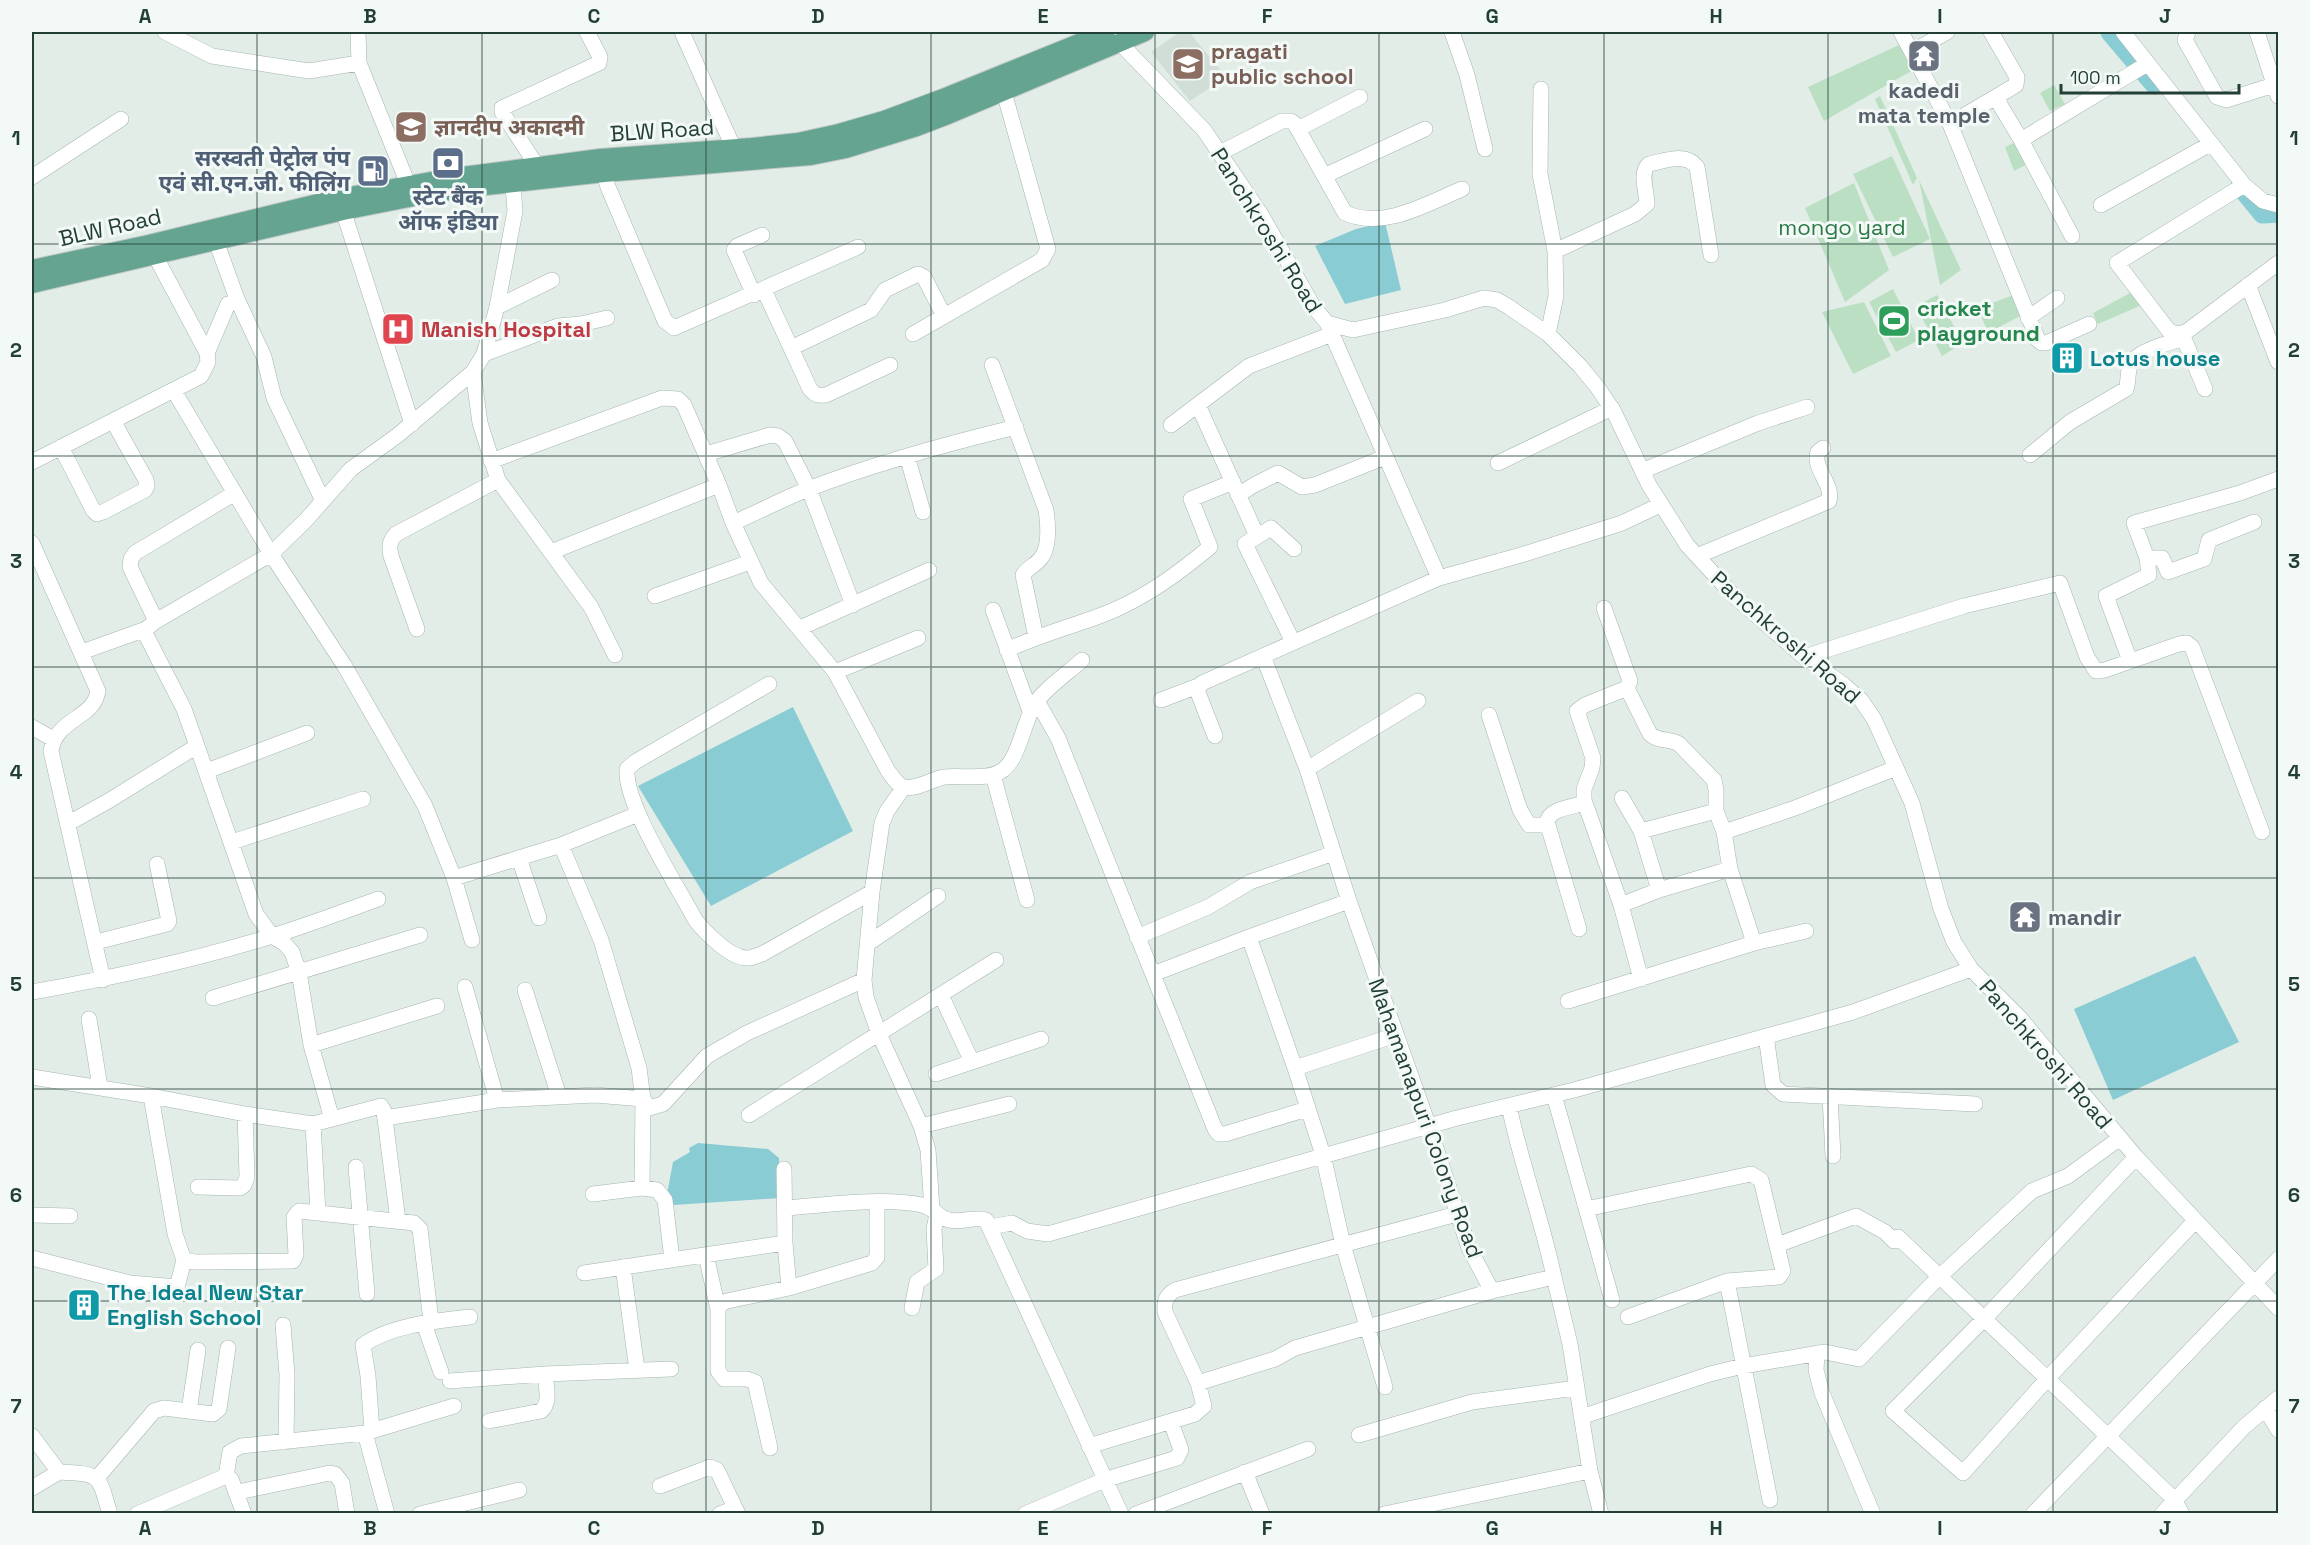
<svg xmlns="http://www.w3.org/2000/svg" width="2310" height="1545" font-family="'Space Grotesk','Noto Sans Devanagari',sans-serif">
<rect width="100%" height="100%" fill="#e3ede8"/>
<path fill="#d1ddd7" d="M1180,32H1189L1226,77L1190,101L1151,52Z"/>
<path fill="#bbdfc3" d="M1899,45L1913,70L1824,121L1808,87Z
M2054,85L2065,104L2050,111L2040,93Z
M1880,96L1917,178L1913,185L1875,99Z
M2016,142L2027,164L2014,171L2005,147Z
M1892,156L1930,239L1893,257L1853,174Z
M1919,180L1961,270L1940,285Z
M1854,183L1889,270L1845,302L1805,208Z
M1893,289L1919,340L1896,352L1869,302Z
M2132,292L2142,305L2098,324L2093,313Z
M1937,295L1963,343L1942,356L1916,306Z
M2014,295L2022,315L1988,333L1978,308Z
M1864,302L1891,356L1853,374L1822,312Z"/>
<path fill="#89ccd4" d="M1385,222L1401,290L1345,304L1315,246L1356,229Z
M793,707L853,831L711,906L638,786Z
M2195,956L2239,1042L2113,1100L2074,1009Z
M698,1143L768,1149L779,1158L781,1198L674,1205L667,1194L673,1162L690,1152L689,1148Z"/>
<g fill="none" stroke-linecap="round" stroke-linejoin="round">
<path stroke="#89ccd4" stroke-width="21" d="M2111,32L2155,84
M2241,186L2263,213L2278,212"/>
<defs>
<path id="minor" d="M165,32L212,56L309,71L359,63
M358,32L359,63L408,184
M682,32L734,149
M1452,32L1467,75L1485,149
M1901,32L1950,124L2038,340L2042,343H2046L2089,324
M2123,32L2244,185L2263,201L2278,205
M2188,32L2185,40L2217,97L2226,100L2274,85
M2257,32L2278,96
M1113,36L1204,130L1262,216L1313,306L1327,323L1353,330L1445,310L1484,298L1497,300L1509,307L1548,334L1580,366L1598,388L1614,412L1649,485L1687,545L1733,595L1804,657L1844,685L1861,700L1874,719L1912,803L1941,909L1954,942L1971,969L2020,1018L2136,1157L2278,1308
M1912,52L1947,32
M1541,89L1540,174L1555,251L1556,296L1548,334
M1996,98L2021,140
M1950,124L2016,85L2017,77L1991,32
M1298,129L1360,97
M1220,153L1282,121H1291L1295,124L1345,213C1384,230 1426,204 1462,189
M601,164L608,187L665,321L674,328L858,247
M537,166L502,112V108L599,63L600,57L587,32
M1324,176L1425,129
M32,177L121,119
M2244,185L2117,263L2169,331L2176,334L2186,332L2278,263
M340,201L412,424
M2101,205L2210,144
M2072,236L2021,140L2147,64
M216,241L237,299L264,357L274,398L323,501
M1555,251L1635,214L1647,204C1647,192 1639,173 1649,164C1665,161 1685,152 1697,167L1711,255
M2248,285L2278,362
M764,290L810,389C815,395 818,396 826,395L890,365
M754,295L734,250L737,246L762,235
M497,307L552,280
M2028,318L2057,298
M1327,323L1439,578
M913,334L1042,260L1048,249L1004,92
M2182,334L2205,389
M791,348L871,310L885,290L918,274L924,277L944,316
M207,353L228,304
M484,354L558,326L581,324L607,318
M992,365L1046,510C1048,524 1050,547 1041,558C1036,565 1028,567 1023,575L1036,637
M473,372L480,423L498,480L591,607L615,655
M174,391L271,554L344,665L425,806L454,878L472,940
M1198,405L1257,536
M1171,425L1249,366L1332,334
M61,447L93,510L97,514L103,512L145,490L147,486L146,480L113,421
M706,454L770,435L778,436L785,441L809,489L853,605
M2030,455L2070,422L2126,389C2129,381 2127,374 2130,366C2135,351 2169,343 2184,338
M907,456L923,512
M491,461L662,398L678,399L684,405L719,485L733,523L761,583L835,672L888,771C893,777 897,785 904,787C917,790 932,779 944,777C962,775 988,781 1003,770C1020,757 1023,722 1035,704C1044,689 1068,673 1082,660
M32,462L201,376L208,362L207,353L150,246
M1498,463L1612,408
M1642,471L1758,423L1807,407
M1238,495L1254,485L1278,473L1302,487L1315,485L1385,457
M733,523C758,512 783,499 808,489C876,463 946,444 1016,427
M32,543L98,691C94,719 56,718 51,751L103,980
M551,552L719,485
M1697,556L1829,501C1834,484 1812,469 1818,452L1823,448
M2147,558H2162L2168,572L2204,559L2209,540L2254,522
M655,596L750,562
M1604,608L1630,681L1627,688L1585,705L1577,711L1593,758L1592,768L1584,789V800L1621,905L1641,979
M993,610L1030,711
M156,621L130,567L131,559L135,553L235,493
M800,628L929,570
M417,629L391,556C389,546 389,542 396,534L498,480
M1293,642L1245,544L1271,528L1294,549
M1007,650C1041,634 1078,625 1112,611C1149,595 1180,572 1210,547L1191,499L1233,482
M82,652L146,629
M1263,656L1307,769L1349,901L1429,1127L1469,1248L1492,1291L1554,1277L1570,1344L1590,1471L1601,1514
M1804,657L1964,606L2060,583L2087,657L2096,671L2105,670L2179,644L2187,643L2192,647L2262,832
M2130,661L2106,596L2149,575L2147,558L2134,523L2240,493L2278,479
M835,672L918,638
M769,684L635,762L627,769C624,804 678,887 696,921C706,933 731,959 748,958C752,958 758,955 762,954L872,892
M1627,688L1650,734C1658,742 1670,738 1679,744L1714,780L1716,790V811L1724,832L1730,869L1754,943
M1161,700L1198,686
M1037,701L1058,738L1215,1129L1219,1134H1225L1307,1109
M1489,715L1520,810L1529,825H1548
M32,727L53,739
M1215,736L1197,690L1202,683L1439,578L1521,555L1622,523L1660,505
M1307,769L1418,701
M207,771L307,733
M993,775L1027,900
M904,787L887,811L882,823L872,892L864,980L866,997L879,1034L921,1126L928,1150L932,1209
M1622,798L1641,831L1659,890
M69,823L110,800L197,746
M1641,831L1716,811
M1724,832L1795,808L1896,768
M232,842L363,799
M561,845L601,940L639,1068L643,1099L642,1188
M519,858L539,918
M454,878L561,845L638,814
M1621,905L1659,890L1730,869
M1579,929L1547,822C1550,808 1573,807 1585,803
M1137,937L1208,907L1250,882L1334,853
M1249,937L1295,1068L1323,1155L1343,1245L1385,1387
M96,942L167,924L169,921L157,864
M867,944L938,896
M1153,974L1249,937L1349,901
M465,987L497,1100
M525,990L559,1096
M32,992C112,978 191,961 269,937C306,926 342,912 378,899
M941,995L972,1062
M213,998L420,935
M1568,1001L1754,943L1806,931
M89,1019L100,1087
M1766,1036L1773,1085L1783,1094L1975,1104
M311,1045L437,1006
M1295,1068L1396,1035
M936,1074L1041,1039
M32,1077L151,1096L245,1114L313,1124L381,1106L384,1111L398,1221
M1554,1095L1612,1300
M151,1096L175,1234L184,1260L195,1262L293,1261L296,1255L294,1217L299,1211L414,1223L420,1229L431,1321L424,1324L441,1372
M1830,1096L1833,1156
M643,1099L649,1108L663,1104L707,1056L747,1033L864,980
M1509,1106C1521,1164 1542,1219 1554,1277
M749,1115L996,960
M385,1118L497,1100L595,1095L643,1099
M332,1119L311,1045L299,972L292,952L284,943L272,936L256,914L184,709L146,635V629L156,621L271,554L306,520L351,469L398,435L473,372L484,354L497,307L515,211L512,172
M313,1124L318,1213
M921,1126L1009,1104
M2136,1157L1985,1318L1893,1411L1963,1473L2048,1378L2195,1221
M356,1167L367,1294
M784,1169L785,1243L789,1288
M198,1187L240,1188L244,1185L247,1177L245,1114
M593,1194L642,1188L657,1190L665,1200L672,1260
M784,1208C826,1205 881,1197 922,1205C934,1207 938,1218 949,1220C962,1223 974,1216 986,1220L1121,1514
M1586,1209L1751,1174L1761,1180L1783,1271L1779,1277L1727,1281
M32,1215L70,1216
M990,1227L1012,1223L1027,1231L1048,1234L1457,1118L1574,1090L1853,1012L1971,969
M1898,1237L2174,1499L2182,1514
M1777,1245L1856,1216L1885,1232L1894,1241
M706,1255L718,1309
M32,1258L130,1283L177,1287L184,1260
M623,1267L637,1370
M584,1273L785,1243
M912,1308L917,1282L936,1269L934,1229L937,1214
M1628,1317L1727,1281L1770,1500
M283,1325L287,1375L286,1442
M1817,1353L1816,1370L1822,1393L1873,1514
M450,1381L545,1374L671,1369
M1198,1383L1275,1359L1295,1348L1492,1291
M2265,1408L2278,1430
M189,1411L198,1350
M1581,1417L1710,1374L1743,1366L1825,1352L1859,1359L1939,1277L2032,1191L2068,1176L2120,1138
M489,1421L541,1411C551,1403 546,1387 545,1374
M372,1431L368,1376L363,1345C391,1325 436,1321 470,1317
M365,1433L387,1514
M1359,1435L1472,1402L1576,1388
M32,1436L59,1472C102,1474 98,1474 110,1514
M1089,1446L1195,1414L1204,1406L1198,1383L1165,1312C1164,1301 1166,1296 1175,1290L1457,1214
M770,1448L755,1382L747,1379H724L718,1371V1309L721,1304L727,1301L789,1288L872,1263L877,1257V1202
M1245,1472L1262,1514
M226,1476L230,1452L241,1446L365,1433L454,1406
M97,1478L154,1411L164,1408L213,1414L219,1409L228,1348
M660,1486L710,1467L717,1470L738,1514
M32,1488L59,1472
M238,1492L330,1473L335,1474L342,1483L347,1514
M137,1514L226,1476L231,1479L244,1514
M420,1514L519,1490
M720,1514L735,1508
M1025,1514L1104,1480L1177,1458L1181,1450L1171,1422
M1136,1514L1308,1449
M1384,1514L1590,1471
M2033,1514L2278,1259
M2162,1514L2244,1427L2278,1398"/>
<path id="major" d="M32,269L149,244L339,198L447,178L600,158L752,147L798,142L839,133L884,120L943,98L1106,32
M32,284L343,211L424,195L468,188L604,173L811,156L846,149L914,128L948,115L1145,32"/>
</defs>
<use href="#minor" stroke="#a5b5af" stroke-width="16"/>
<use href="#major" stroke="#c1c9c7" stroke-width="20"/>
<use href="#minor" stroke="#fff" stroke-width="15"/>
<use href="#major" stroke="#65a491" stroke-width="18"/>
</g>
<path fill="none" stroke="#223f36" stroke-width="1.5" stroke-opacity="0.55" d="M257,32V1514M482,32V1514M706,32V1514M931,32V1514M1155,32V1514M1379,32V1514M1604,32V1514M1828,32V1514M2053,32V1514M32,244H2278M32,456H2278M32,667H2278M32,878H2278M32,1089H2278M32,1301H2278"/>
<defs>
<symbol id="temple-square" viewBox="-11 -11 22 22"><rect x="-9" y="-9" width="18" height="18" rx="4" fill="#6b7280" stroke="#f3f9f6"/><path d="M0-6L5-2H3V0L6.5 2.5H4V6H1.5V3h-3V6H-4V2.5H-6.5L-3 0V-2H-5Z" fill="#fff"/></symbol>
<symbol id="school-square" viewBox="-11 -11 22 22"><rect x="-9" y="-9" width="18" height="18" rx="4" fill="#8d6e63" stroke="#f3f9f6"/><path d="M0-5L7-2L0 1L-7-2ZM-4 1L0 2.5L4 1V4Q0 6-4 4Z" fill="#fff"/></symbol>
<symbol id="bank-square" viewBox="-11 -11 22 22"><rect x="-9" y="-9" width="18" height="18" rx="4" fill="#5c6f8a" stroke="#f3f9f6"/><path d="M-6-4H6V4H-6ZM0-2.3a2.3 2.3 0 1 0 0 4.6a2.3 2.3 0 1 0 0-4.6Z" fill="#fff"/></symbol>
<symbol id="fuel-square" viewBox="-11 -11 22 22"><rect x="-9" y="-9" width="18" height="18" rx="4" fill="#5c6f8a" stroke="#f3f9f6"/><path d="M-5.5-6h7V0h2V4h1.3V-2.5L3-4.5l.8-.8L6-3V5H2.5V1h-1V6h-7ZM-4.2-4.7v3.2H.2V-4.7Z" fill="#fff"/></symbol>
<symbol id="stadium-square" viewBox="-11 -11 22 22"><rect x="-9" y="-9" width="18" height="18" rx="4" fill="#2e9e5b" stroke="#f3f9f6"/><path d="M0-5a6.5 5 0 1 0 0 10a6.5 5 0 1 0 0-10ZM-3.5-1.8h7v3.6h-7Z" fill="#fff"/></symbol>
<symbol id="hospital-square" viewBox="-11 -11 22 22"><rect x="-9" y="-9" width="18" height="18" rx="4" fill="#e0444e" stroke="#f3f9f6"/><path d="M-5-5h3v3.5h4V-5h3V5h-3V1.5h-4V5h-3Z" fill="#fff"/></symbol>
<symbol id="building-square" viewBox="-11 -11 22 22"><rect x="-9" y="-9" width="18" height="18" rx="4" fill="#0f9aa8" stroke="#f3f9f6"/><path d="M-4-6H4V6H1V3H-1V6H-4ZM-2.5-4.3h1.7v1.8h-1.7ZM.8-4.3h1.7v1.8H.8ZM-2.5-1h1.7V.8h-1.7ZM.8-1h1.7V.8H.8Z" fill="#fff"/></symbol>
</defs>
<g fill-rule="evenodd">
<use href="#temple-square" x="1905" y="37" width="38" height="38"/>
<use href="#school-square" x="1169" y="45" width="38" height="38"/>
<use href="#school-square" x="392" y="108" width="38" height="38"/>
<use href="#bank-square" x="429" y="144" width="38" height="38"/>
<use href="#fuel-square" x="354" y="152" width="38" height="38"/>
<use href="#stadium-square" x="1875" y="302" width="38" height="38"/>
<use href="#hospital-square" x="379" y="310" width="38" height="38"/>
<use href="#building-square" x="2048" y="339" width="38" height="38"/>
<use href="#temple-square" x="2006" y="898" width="38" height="38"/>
<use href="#building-square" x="65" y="1286" width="38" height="38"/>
</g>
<g text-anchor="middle" stroke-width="6" stroke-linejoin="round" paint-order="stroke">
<g font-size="22" font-weight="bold" fill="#785e54" stroke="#f3f9f6" text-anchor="start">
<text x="1211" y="59">pragati<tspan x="1211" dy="25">public school</tspan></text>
<text x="434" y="135">ज्ञानदीप अकादमी</text>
</g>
<g font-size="22" font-weight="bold" fill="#5b616d" stroke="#f3f9f6">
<text x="1924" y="98">kadedi<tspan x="1924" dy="25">mata temple</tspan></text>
<text x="2048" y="925" text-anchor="start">mandir</text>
</g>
<g font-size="22" fill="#223f36" stroke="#f3f9f6">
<text transform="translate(662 130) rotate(-4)" y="8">BLW Road</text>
<text transform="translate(110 227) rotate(-13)" y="8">BLW Road</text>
<text transform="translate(1267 230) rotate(58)" y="8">Panchkroshi Road</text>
<text transform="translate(1786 637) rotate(41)" y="8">Panchkroshi Road</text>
<text transform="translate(2046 1054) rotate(49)" y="8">Panchkroshi Road</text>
<text transform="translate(1426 1118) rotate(70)" y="8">Mahamanapuri Colony Road</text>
</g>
<g font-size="22" font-weight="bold" fill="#4e5e75" stroke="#f3f9f6" text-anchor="end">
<text x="350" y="166">सरस्वती पेट्रोल पंप<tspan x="350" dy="25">एवं सी.एन.जी. फीलिंग</tspan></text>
<text x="448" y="205" text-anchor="middle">स्टेट बैंक<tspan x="448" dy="25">ऑफ इंडिया</tspan></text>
</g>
<g font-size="22" fill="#2a7844" stroke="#f3f9f6">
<text x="1842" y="235">mongo yard</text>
</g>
<g font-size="22" font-weight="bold" fill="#27864d" stroke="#f3f9f6" text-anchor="start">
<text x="1917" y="316">cricket<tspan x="1917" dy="25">playground</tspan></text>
</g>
<g font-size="22" font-weight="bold" fill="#be3a42" stroke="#f3f9f6" text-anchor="start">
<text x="421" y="337">Manish Hospital</text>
</g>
<g font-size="22" font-weight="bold" fill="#0d838f" stroke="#f3f9f6" text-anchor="start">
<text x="2090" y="366">Lotus house</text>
<text x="107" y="1300">The Ideal New Star<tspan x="107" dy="25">English School</tspan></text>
</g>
</g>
<rect width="2310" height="1545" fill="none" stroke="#f3f9f6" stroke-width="66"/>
<path d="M2061 84v9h178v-9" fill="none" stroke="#223f36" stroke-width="3"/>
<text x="2070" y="84" font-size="18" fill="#223f36" stroke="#f3f9f6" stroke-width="4.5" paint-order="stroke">100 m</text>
<rect x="33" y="33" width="2244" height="1479" fill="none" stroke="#223f36" stroke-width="2"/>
<g font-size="20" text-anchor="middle" font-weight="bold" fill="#223f36">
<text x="145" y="23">A</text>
<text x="370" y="23">B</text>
<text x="594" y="23">C</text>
<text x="818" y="23">D</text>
<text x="1043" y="23">E</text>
<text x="1267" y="23">F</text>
<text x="1492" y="23">G</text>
<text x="1716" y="23">H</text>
<text x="1940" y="23">I</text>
<text x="2165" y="23">J</text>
<text x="16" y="145">1</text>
<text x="2294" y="145">1</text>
<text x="16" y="357">2</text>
<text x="2294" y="357">2</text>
<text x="16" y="568">3</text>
<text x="2294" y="568">3</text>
<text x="16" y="779">4</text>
<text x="2294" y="779">4</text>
<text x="16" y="991">5</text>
<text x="2294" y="991">5</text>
<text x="16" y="1202">6</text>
<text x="2294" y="1202">6</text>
<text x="16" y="1413">7</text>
<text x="2294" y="1413">7</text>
<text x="145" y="1535">A</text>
<text x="370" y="1535">B</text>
<text x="594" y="1535">C</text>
<text x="818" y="1535">D</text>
<text x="1043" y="1535">E</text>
<text x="1267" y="1535">F</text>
<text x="1492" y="1535">G</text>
<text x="1716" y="1535">H</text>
<text x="1940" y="1535">I</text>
<text x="2165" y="1535">J</text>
</g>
</svg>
